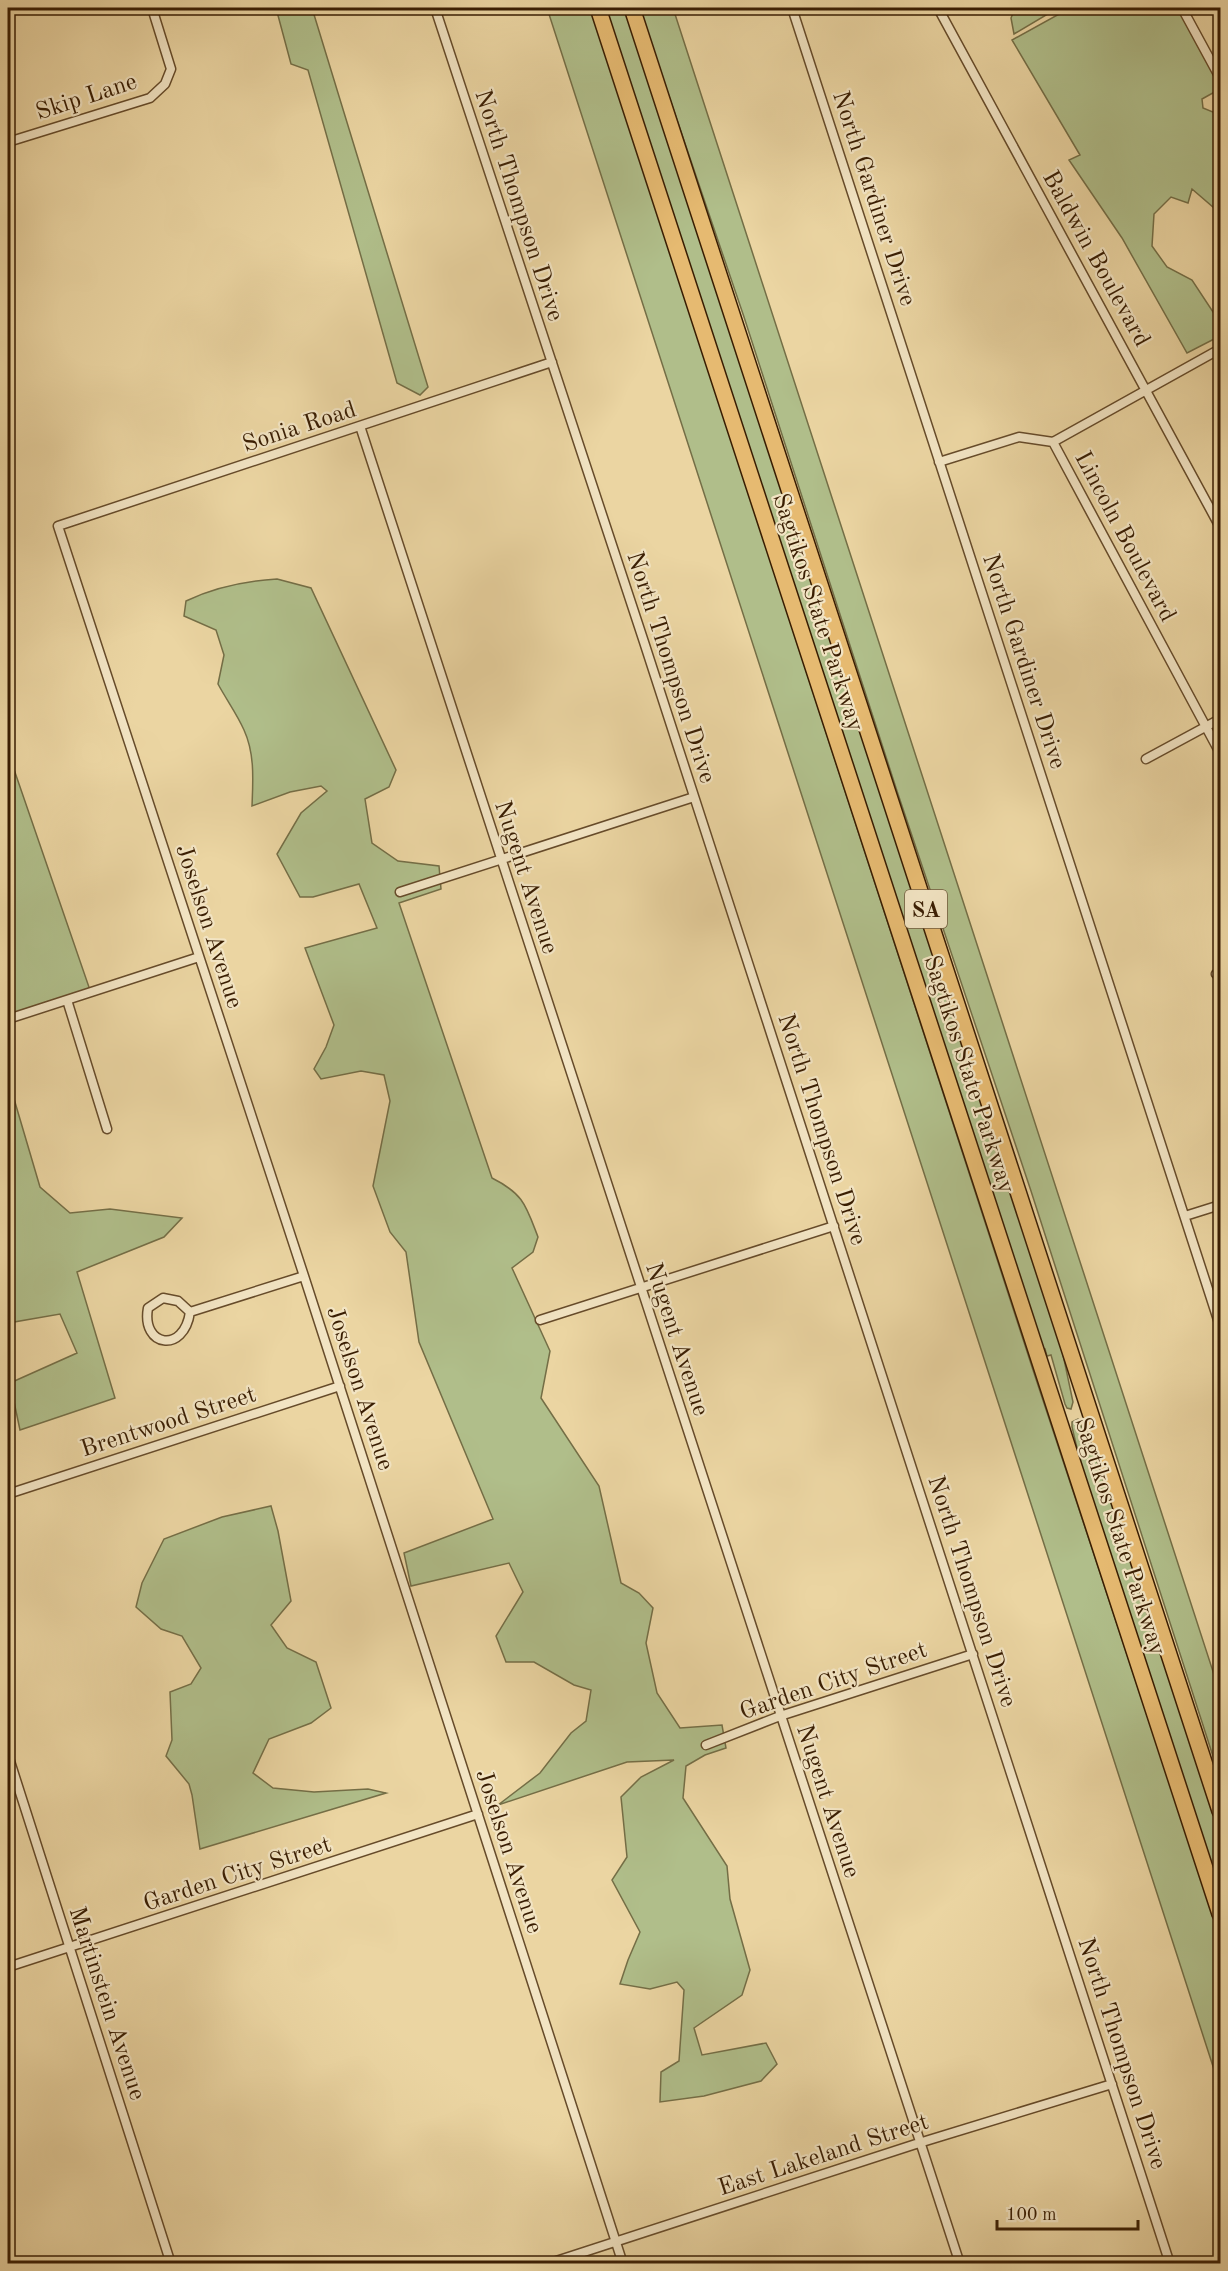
<svg xmlns="http://www.w3.org/2000/svg" width="1228" height="2271" font-family="'Old Standard TT',serif">
<rect width="100%" height="100%" fill="#ebd5a2"/>
<filter id="stains"><feTurbulence type="fractalNoise" baseFrequency=".00333" numOctaves="4"/><feColorMatrix values="0 0 0 0 .2 0 0 0 0 .09 0 0 0 0 .02 0 0 0 .5 -.17"/></filter>
<radialGradient id="worn" r=".72"><stop offset=".6" stop-color="#630" stop-opacity="0"/><stop offset="1" stop-color="#630" stop-opacity=".3"/></radialGradient>
<path fill="#b0be8a" stroke="#746e46" stroke-width="1.5" d="M276,8H312L428,387L420,395L397,383L308,70L291,64Z
M547,8H591L1033,1370L1220,1936V2088Z
M604,8H625L1058,1331L1073,1402L1071,1409L1067,1408L1065,1404L1051,1355L1047,1356L1045,1349L1042,1350Z
M639,8H673L1220,1693V1778L1031,1191L897,791L744,317Z
M1015,8H1058L1014,34L1011,18Z
M1070,8H1182L1220,78V89L1202,99L1203,108L1213,112L1220,126V213L1192,189L1188,203L1171,197L1154,214L1152,246L1167,267L1192,280L1219,321L1220,336L1187,353L1122,238L1069,160L1080,155L1012,40Z
M277,579L311,588L396,770L389,787L365,799L372,843L398,861L439,866L441,889L399,903L492,1178C524,1194 526,1206 538,1237L533,1252L512,1268L550,1351L541,1398L599,1486L621,1583L639,1593L653,1608L646,1643L657,1693L680,1728L722,1725L726,1748L705,1755L686,1766L683,1798L727,1866L730,1899L750,1970L742,1995L694,2028L702,2055L766,2043L777,2064L761,2081L704,2096L660,2102L661,2072L679,2061L684,1990L677,1982L650,1989L620,1984L628,1960L640,1932L612,1880L627,1857L621,1797L641,1777L674,1760L627,1762L498,1805L540,1773L571,1733L586,1721L591,1690L574,1685L534,1662H506L496,1636L523,1592L509,1563L411,1586L404,1553L493,1519L419,1342L406,1252L390,1232L373,1186L390,1101L384,1075L361,1071L321,1079L314,1069L326,1047L334,1025L305,948L377,928L359,884L313,897H300L277,854L301,813L327,791L321,786L290,792L252,806C253,781 255,754 244,730C237,714 226,699 218,684L224,655L216,630L184,616L186,601C215,587 245,581 277,579Z
M8,752L91,993L8,1022Z
M12,1092L40,1187L70,1213L110,1209L182,1218L164,1237L77,1272L115,1398L20,1430L10,1383L77,1353L60,1314L8,1323V1093Z
M1078,1419L1103,1475L1220,1836V1893L1086,1486L1072,1427V1422Z
M271,1506L278,1531L291,1601L271,1625L287,1648L316,1662L331,1708L311,1723L269,1739L253,1773L273,1788L314,1792L368,1789L386,1793L200,1849L192,1795L189,1784L166,1756L172,1740L170,1692L191,1684L201,1668L182,1636L161,1629L136,1607L142,1583L164,1539L222,1517Z"/>
<g fill="none" stroke-linecap="round" stroke-linejoin="round">
<defs>
<path id="street" d="M435,8L644,642L1170,2264
M792,8L1220,1326
M938,8L1220,527
M1182,8L1220,78
M8,142L150,98L165,84L171,69L152,8
M552,362L58,526L304,1276L623,2264
M360,426L960,2264
M1053,442L1220,349
M939,462L1019,437L1053,442L1220,753
M1146,759L1220,719
M400,892L694,797
M1216,974L1220,972
M67,1000L107,1129
M8,1019L199,957
M1185,1216L1220,1205
M190,1312C184,1354 141,1347 148,1308L163,1298L178,1301L190,1312L304,1276
M540,1320L834,1226
M8,1494L340,1386
M706,1745L780,1716L973,1654
M8,1755L171,2264
M8,1967L478,1814
M547,2264L919,2143L1112,2084"/>
<path id="highway" d="M598,8L1220,1914
M632,8L1220,1811"/>
</defs>
<use href="#street" stroke="#664b2a" stroke-width="11"/>
<use href="#highway" stroke="#391d02" stroke-width="18"/>
<use href="#street" stroke="#f2e4c3" stroke-width="8"/>
<use href="#highway" stroke="#e6ba71" stroke-width="15"/>
</g>
<g text-anchor="middle" stroke-width="4.5" stroke-linejoin="round" paint-order="stroke">
<rect fill="#f2e4c3" stroke="#70593c" stroke-width="1.5" x="905" y="890" width="42" height="38" rx="4.5"/>
<g font-size="22" font-weight="bold" fill="#391d02">
<text x="926" y="917">SA</text>
</g>
<g font-size="24" fill="#391d02" stroke="#f2e4c3">
<text transform="translate(86 96) rotate(-18)" y="8">Skip Lane</text>
<text transform="translate(875 198) rotate(72)" y="8">North Gardiner Drive</text>
<text transform="translate(520 205) rotate(72)" y="8">North Thompson Drive</text>
<text transform="translate(1097 258) rotate(61)" y="8">Baldwin Boulevard</text>
<text transform="translate(299 426) rotate(-18)" y="8">Sonia Road</text>
<text transform="translate(1126 536) rotate(62)" y="8">Lincoln Boulevard</text>
<text transform="translate(819 612) rotate(72)" y="8">Sagtikos State Parkway</text>
<text transform="translate(1025 661) rotate(72)" y="8">North Gardiner Drive</text>
<text transform="translate(672 667) rotate(72)" y="8">North Thompson Drive</text>
<text transform="translate(527 877) rotate(72)" y="8">Nugent Avenue</text>
<text transform="translate(210 926) rotate(72)" y="8">Joselson Avenue</text>
<text transform="translate(970 1074) rotate(72)" y="8">Sagtikos State Parkway</text>
<text transform="translate(823 1129) rotate(72)" y="8">North Thompson Drive</text>
<text transform="translate(678 1339) rotate(72)" y="8">Nugent Avenue</text>
<text transform="translate(361 1388) rotate(72)" y="8">Joselson Avenue</text>
<text transform="translate(168 1421) rotate(-18)" y="8">Brentwood Street</text>
<text transform="translate(1121 1536) rotate(72)" y="8">Sagtikos State Parkway</text>
<text transform="translate(973 1591) rotate(72)" y="8">North Thompson Drive</text>
<text transform="translate(833 1680) rotate(-19)" y="8">Garden City Street</text>
<text transform="translate(829 1801) rotate(72)" y="8">Nugent Avenue</text>
<text transform="translate(510 1851) rotate(72)" y="8">Joselson Avenue</text>
<text transform="translate(237 1873) rotate(-18)" y="8">Garden City Street</text>
<text transform="translate(108 2003) rotate(72)" y="8">Martinstein Avenue</text>
<text transform="translate(1123 2053) rotate(72)" y="8">North Thompson Drive</text>
<text transform="translate(823 2154) rotate(-18)" y="8">East Lakeland Street</text>
</g>
</g>
<rect width="1228" height="2271" fill="none" stroke="#ebd5a2" stroke-width="30"/>
<rect x="9" y="9" width="1210" height="2253" fill="none" stroke="#391d02" stroke-width="3"/>
<rect x="15" y="15" width="1198" height="2241" fill="none" stroke="#391d02" stroke-width="1.5"/>
<path d="M997 2220v9h141v-9" fill="none" stroke="#391d02" stroke-width="3"/>
<text x="1006" y="2220" font-size="18" fill="#391d02" stroke="#f2e4c3" stroke-width="4.5" paint-order="stroke">100 m</text>
<rect width="100%" height="100%" filter="url(#stains)"/>
<rect width="100%" height="100%" fill="url(#worn)"/>
</svg>
